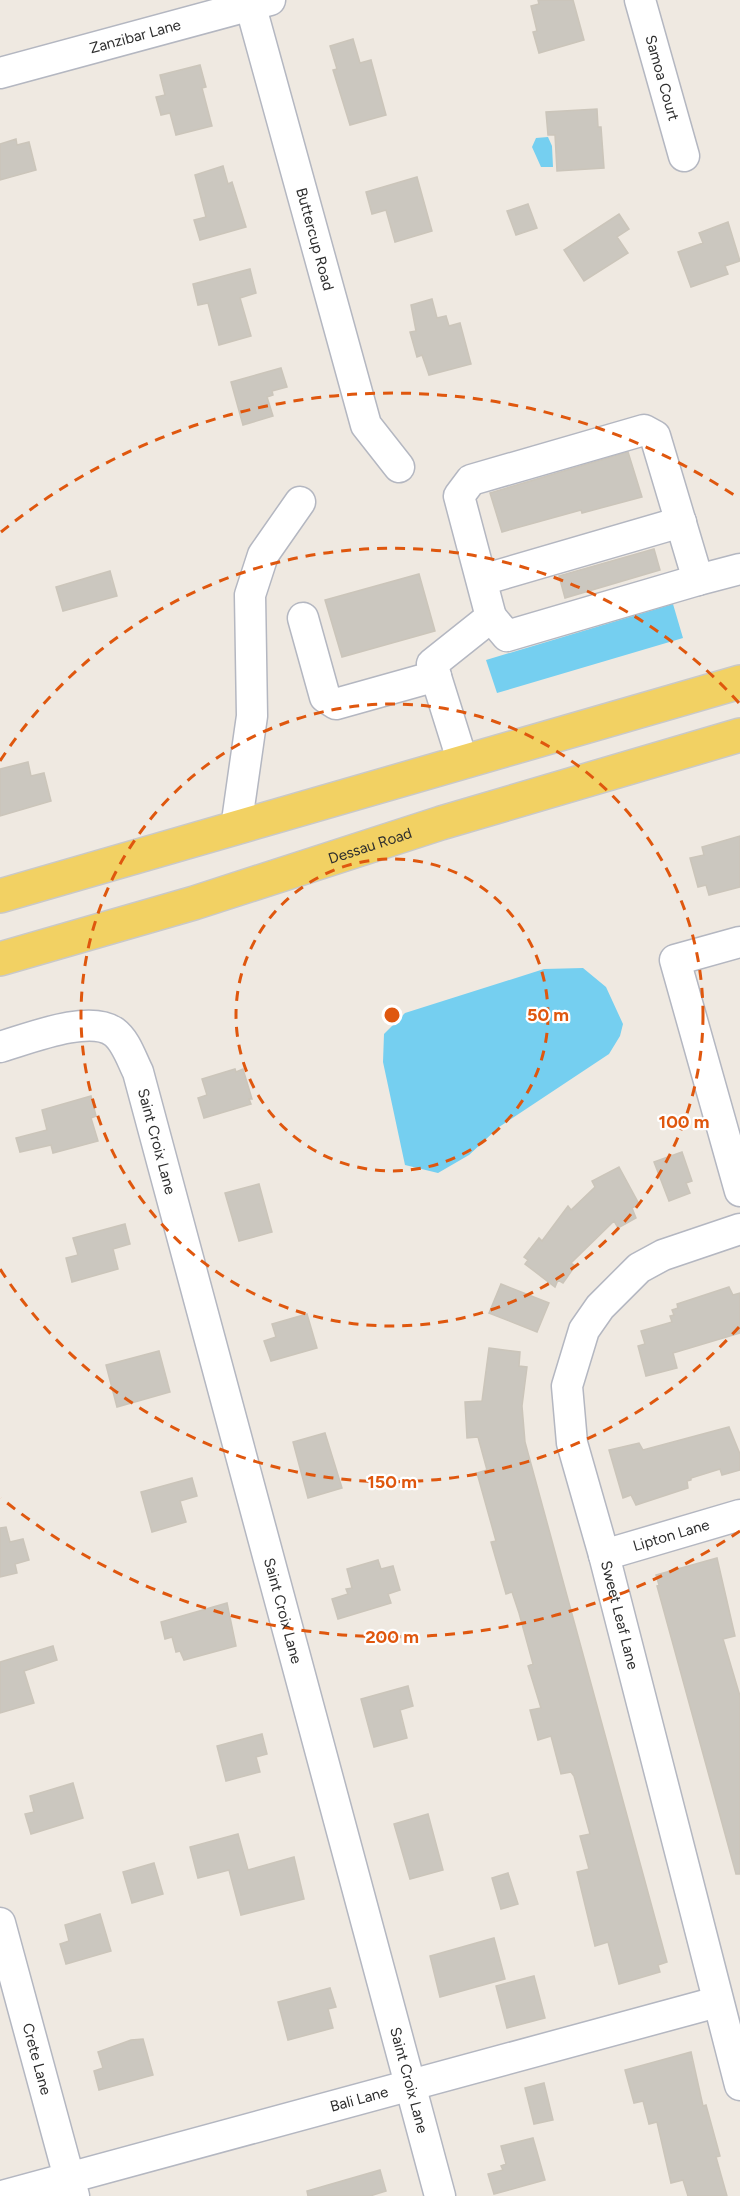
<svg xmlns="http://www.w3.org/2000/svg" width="740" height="2196" font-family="Figtree,sans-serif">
<rect width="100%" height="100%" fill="#efe9e1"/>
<path fill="#75cff0" d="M548,137L552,146L553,167H541L532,147L536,138Z
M673,604L683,638L497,693L486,660Z
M583,968L606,987L623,1024L620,1036L609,1054L499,1127L469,1155L438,1173L405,1165L383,1062L384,1034L405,1013L544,969Z"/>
<path fill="#cbc7bf" stroke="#cbc5ba" stroke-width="1.5" d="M538,0H573L584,40L539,53L533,32L537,31L531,6L539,4Z
M353,39L360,63L371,60L386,115L350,125L333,70L337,69L330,46Z
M200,65L206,87L202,88L212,126L176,135L170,113L161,115L156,97L165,95L160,75Z
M597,109L598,127H601L604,168L557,171L555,135H548L546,112Z
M16,139L17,145L29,142L36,170L0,180V144Z
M223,166L228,184L232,182L246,227L200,240L194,220L206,217L195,175Z
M417,177L432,231L395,242L386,210L372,214L366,192Z
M528,204L537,228L516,235L507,211Z
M619,214L629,229L617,237L628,253L584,281L564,250Z
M728,222L740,261L725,266L728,274L691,287L678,252L703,243L699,233Z
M250,269L256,293L240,298L251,336L219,345L208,303L198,305L193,284Z
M432,299L437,318L446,316L449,326L460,323L471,364L429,375L422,355L417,357L410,332L416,331L411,305Z
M281,368L287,387L272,391L273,395L267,397L273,416L243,425L231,382Z
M628,452L642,497L582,513L581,510L502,532L490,493Z
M654,549L660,570L565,598L559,576Z
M110,571L117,596L63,611L56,587Z
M419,574L435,631L342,657L325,600Z
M28,762L31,776L44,773L51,801L0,816V769Z
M740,836V887L709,895L706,885L698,887L690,858L704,855L702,847Z
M235,1069L236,1072L243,1069L252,1099H249L251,1104L204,1118L198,1098L207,1095L202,1079Z
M91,1096L96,1116L91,1118L98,1141L53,1153L51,1145L20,1152L16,1138L47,1130L42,1110Z
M682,1152L692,1181L686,1183L690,1193L669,1201L654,1162Z
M619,1167L639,1204L632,1208L636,1218L618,1228L614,1221L571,1263L575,1266L563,1283L558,1280L555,1287L525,1264L528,1260L524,1257L539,1238L542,1241L568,1206L571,1210L595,1187L592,1181Z
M259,1184L272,1232L239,1241L225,1193Z
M125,1224L130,1244L113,1249L118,1269L72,1282L66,1258L78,1255L73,1238Z
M501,1284L549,1303L537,1332L489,1313Z
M729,1287L733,1295L740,1293V1333L673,1353L677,1368L646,1376L638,1346L645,1344L641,1331L672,1322L670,1316L674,1315L672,1310L678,1308L677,1304Z
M307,1314L317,1348L271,1361L264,1341L276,1337L272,1324Z
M489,1348L520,1352L519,1366L527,1367L522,1406L525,1442L667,1962L658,1965L660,1972L619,1984L608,1942L595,1946L577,1872L589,1869L580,1836L590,1834L574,1776L571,1772L561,1774L551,1736L538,1740L530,1710L541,1708L528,1666L533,1664L519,1613L512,1592L506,1594L491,1542L496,1541L477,1473L487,1470L478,1437L467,1438L465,1402L482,1401Z
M159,1351L170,1392L117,1407L106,1365Z
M729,1427L740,1454V1470L722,1475L720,1469L691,1478V1480L687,1481L688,1488L636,1505L631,1495L623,1498L609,1450L639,1443L643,1450Z
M325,1433L342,1488L308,1498L293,1442Z
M192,1478L197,1496L180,1501L186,1522L152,1532L141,1492Z
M6,1527L10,1542L23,1539L29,1560L15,1564L17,1573L0,1577V1528Z
M717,1558L735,1636L723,1639L740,1696V1874H736L657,1586L659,1585L656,1575Z
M378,1560L381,1569L393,1566L400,1590L388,1594L391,1603L338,1619L332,1599L348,1594L346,1589L352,1588L347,1569Z
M227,1603L236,1646L184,1660L180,1651L176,1652L172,1637L165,1639L161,1622Z
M53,1646L57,1660L24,1671L34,1703L0,1713V1662Z
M408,1686L413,1706L400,1710L407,1738L374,1747L361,1699Z
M262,1734L267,1754L256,1757L260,1772L226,1781L217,1746Z
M73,1783L83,1818L31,1834L25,1814L34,1812L30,1796Z
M428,1814L443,1870L410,1879L394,1824Z
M238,1834L248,1870L294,1857L304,1899L241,1915L229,1870L198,1878L190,1847Z
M154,1863L163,1894L132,1903L123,1872Z
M508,1873L518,1904L501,1909L492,1878Z
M100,1914L111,1951L66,1964L60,1944L69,1941L65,1925Z
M494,1938L505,1979L440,1997L430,1956Z
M534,1976L545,2018L507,2028L496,1986Z
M330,1988L336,2007L328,2009L333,2028L288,2040L278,2002Z
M143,2039L153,2075L99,2090L94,2071L103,2068L98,2052L131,2040Z
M691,2052L703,2106L706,2105L720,2156L716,2157L727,2196H688L683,2180L671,2183L657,2122L649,2124L643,2101L634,2103L625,2070Z
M544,2083L553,2120L534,2124L525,2088Z
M533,2138L545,2180L494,2194L488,2174L503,2170L501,2166L506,2164L501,2146Z
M380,2170L386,2191L370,2196H308L307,2191Z"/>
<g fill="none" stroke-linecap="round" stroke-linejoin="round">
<defs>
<g id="minor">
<path id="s1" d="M249,0L366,425L399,467"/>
<path id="s2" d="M640,0L684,156"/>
<path id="s3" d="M0,73L270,0"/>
<path d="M482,580L681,522"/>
<path d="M491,617L507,636L698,580"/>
<path d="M303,618L325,697L336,704L436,676"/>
<path d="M463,763L432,664L491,617L459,496L471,480L644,430L655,436L698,580L740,569"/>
<path d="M236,828L252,716L250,595L263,555L300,502"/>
<path d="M740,942L675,960L740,1191"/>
<path id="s4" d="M0,1047C28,1039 89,1014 114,1032C126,1041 131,1058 138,1072L440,2196"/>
<path id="s5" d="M740,1229L663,1255L639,1268L600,1307L584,1330L567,1386L572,1443L604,1555L740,2085"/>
<path id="s6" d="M604,1555L740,1515"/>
<path id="s7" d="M0,1923L74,2196"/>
<path id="s8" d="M2,2196L717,2002"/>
</g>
<g id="major">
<path d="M0,896L740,682"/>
<path id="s9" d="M0,959L194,903L441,823L740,735"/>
</g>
</defs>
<use href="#minor" stroke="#b4b7c1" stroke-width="33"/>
<use href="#major" stroke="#c9c9c9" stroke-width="36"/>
<use href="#minor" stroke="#fff" stroke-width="30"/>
<use href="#major" stroke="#f2d163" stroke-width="33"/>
</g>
<g fill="none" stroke="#df570e" stroke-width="3" stroke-dasharray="10 8">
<circle cx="392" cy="1015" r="156"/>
<circle cx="392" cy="1015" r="311"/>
<path d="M739 1327A467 467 0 0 1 0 1269M0 761A467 467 0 0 1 739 703"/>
<path d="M740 1531A622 622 0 0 1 1 1498M1 532A622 622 0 0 1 740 499"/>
</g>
<g text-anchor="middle" stroke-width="4.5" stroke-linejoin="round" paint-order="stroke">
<g font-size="15" fill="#2e2e2e" stroke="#fff">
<text dy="5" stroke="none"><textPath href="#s3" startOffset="140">Zanzibar Lane</textPath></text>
<text dy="5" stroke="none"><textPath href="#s2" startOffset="81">Samoa Court</textPath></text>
<text dy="5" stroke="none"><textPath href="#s1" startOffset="248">Buttercup Road</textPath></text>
<text dy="5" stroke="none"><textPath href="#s9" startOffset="387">Dessau Road</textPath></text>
<text dy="5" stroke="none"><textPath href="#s4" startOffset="237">Saint Croix Lane</textPath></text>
<text dy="5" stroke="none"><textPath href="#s6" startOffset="70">Lipton Lane</textPath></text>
<text dy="5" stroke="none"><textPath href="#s4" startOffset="723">Saint Croix Lane</textPath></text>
<text dy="5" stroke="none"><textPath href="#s5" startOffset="486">Sweet Leaf Lane</textPath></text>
<text dy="5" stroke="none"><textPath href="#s7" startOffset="141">Crete Lane</textPath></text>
<text dy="5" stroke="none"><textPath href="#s4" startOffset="1209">Saint Croix Lane</textPath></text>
<text dy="5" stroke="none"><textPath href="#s8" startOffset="370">Bali Lane</textPath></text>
</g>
</g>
<circle cx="392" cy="1015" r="9" fill="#df570e" stroke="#fff" stroke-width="3"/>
<g font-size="18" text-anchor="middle" font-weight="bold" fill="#df570e" stroke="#fff" stroke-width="4.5" stroke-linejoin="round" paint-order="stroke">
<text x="548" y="1021">50 m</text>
<text x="684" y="1128">100 m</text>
<text x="392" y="1488">150 m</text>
<text x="392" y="1643">200 m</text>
</g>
</svg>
